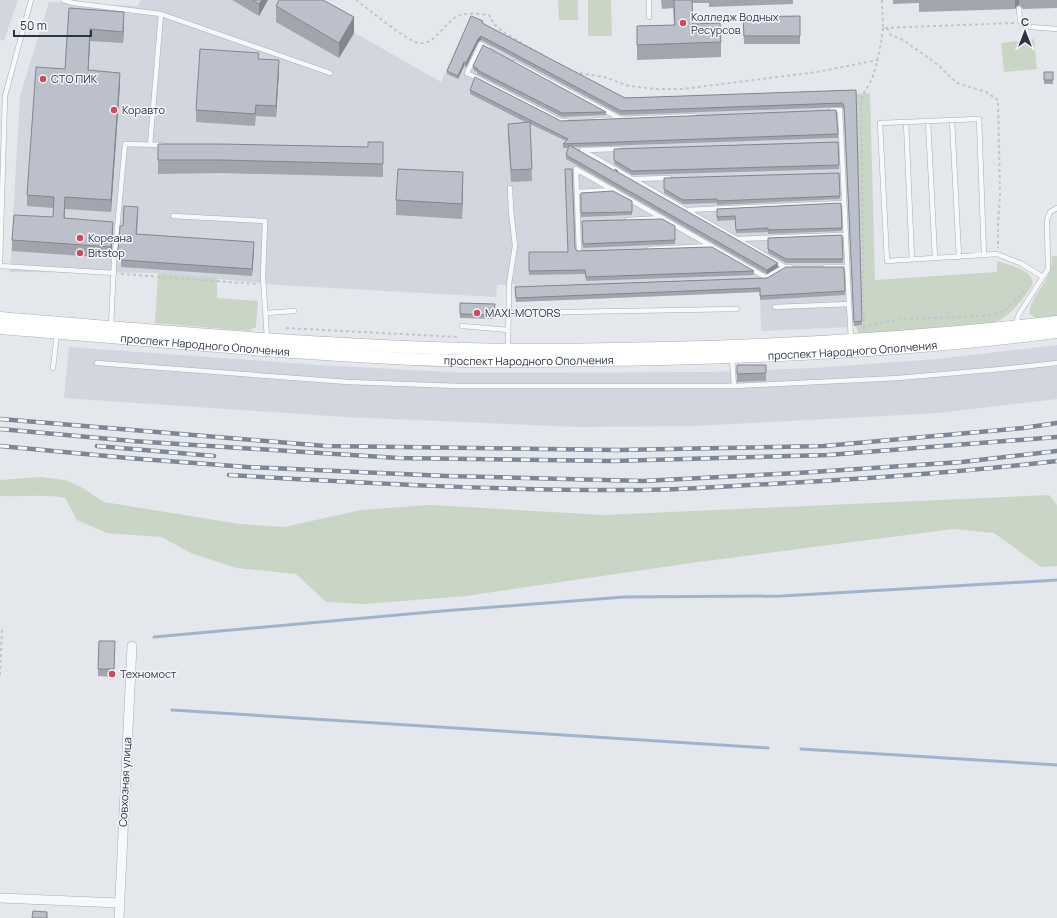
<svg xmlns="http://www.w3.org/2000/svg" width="1057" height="918" font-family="Manrope,sans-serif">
<rect width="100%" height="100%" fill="#e4e7ec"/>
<path fill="#d2d6de" d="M0,0H18L4,41L0,39Z
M141,0H297L441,82L469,20L626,101L856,94L863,325L850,327L761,331L760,292L516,302L515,284L497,285L496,297L279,285L158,273L10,272L20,96L49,2L138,6Z
M1057,345V399L938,413L694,426L580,427L345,417L64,398L69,347L318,365L468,373L713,372L814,368L938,359Z"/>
<path fill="#c9d6c5" d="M558,0H578V20H559Z
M588,0H611L612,36H588Z
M1034,39L1037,69L1004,72L1001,43Z
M870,93L875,280L997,272V261C1009,265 1031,269 1033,283C1027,296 1008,318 995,322L862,335L859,333L855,326L863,325L856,94Z
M1052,256H1057V316L1035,318L1030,314C1028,297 1054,281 1052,256Z
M158,273L217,278V298L258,301L256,327L248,331L155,323Z
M40,477L66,480L81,487L104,502L240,524L284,527L361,510L430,505L604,515L1049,495L1057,505V566L1041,567L994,533L953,529L698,562L466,596L364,604L326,602L296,574L237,568L193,554L161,537L107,533L77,520L65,498C43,494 22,497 0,496V480Z"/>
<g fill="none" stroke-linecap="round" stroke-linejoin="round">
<path stroke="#9fb4cc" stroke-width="3" d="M154,637L442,611L624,597L782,596L1057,580
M172,710L768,748
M801,749L1057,765"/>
<defs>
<path id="lane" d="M63,0L73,3L161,14L330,73
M649,0V17
M1019,9L1020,21L1024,25L1031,27L1057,29
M488,48L481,44L467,73L561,121H567
M515,63L621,119
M832,110H840L849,304
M596,120L695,116
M952,120L959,257
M928,121L935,258
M906,122L912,260
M150,145L161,14
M582,150L785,267H791
M582,150L619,149
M576,169L767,278
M576,169L579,252H582
M633,179L669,178
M577,192L614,190
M686,210L844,203
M173,216L265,221L263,277L267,338
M628,220L663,218
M735,239L842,235
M650,249L712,246
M984,255L979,119L880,123L887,261L997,254L1022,264L1043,277
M0,264L5,96L31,0
M0,266L114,273
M825,267H847
M765,278L785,267
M775,307L849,304L851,339
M266,313L294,311
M509,313L737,309
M462,326L508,330
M1017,326V320L1019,314L1048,269L1047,220L1050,212L1057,208
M111,327L114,262L125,144L163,145
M508,349L509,284L515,246L511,211L510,188
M732,358L734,386
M97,363L348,382L459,386H734L898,378L1001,369L1057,363
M53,368L57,334"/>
<path id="street" d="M0,898L119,903
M119,918L132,646"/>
<g id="secondary">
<path d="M0,318C156,331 311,345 467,349C533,351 599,349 664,348C796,345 926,337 1057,322"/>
<path id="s1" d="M0,328C155,340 311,357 467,361C533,362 599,360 664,359C795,356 927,349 1057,332"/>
</g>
</defs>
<use href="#lane" stroke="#a9aeb7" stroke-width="5.5"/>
<use href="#street" stroke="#a9aeb7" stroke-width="10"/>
<use href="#secondary" stroke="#a9aeb7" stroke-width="13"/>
<path stroke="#c2c5cb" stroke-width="2" stroke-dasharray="3 3" stroke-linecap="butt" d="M356,0C369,9 406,41 419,43C436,45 444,22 458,16C467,12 480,14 489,15L494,24L503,32L549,59
M882,0L883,28L1014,23
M887,28L891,35L903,40L937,64L957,83L986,92L998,100L1000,194L998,226V248
M574,72L604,77L629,86L656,89H682L817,72L878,60
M121,274L256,284
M864,327L861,101C863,91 870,85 873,76C878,60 881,44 883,28
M286,328L458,337
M863,328C894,317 929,318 960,317C973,316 988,317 1000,312C1010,308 1018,298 1025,290
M0,675L2,628"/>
<use href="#lane" stroke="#f7f8fa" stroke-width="4.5"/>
<use href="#street" stroke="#f7f8fa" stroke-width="9"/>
<use href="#secondary" stroke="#fff" stroke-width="12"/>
<defs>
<path id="rail" d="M0,419L325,446L618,450L824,446L1023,428L1057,423
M0,429L132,441L398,458L613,461L828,455L1057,437
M0,446L128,458L247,467L446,476L643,481L798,473L962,462L1057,451
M97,446L214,456
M229,475C365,483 501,491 637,490C675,490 712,487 750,485C852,480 955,473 1057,461"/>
</defs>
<use href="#rail" stroke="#7d8696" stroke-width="4.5"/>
<use href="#rail" stroke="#f4f6f9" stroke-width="3" stroke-dasharray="9" stroke-linecap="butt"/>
</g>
<path fill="#a1a5ae" d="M232,0H268L259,16Z
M661,0H793V4L709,7V3H692L693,24L721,42V57L637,60V26L674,25L673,8L662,9Z
M893,0H1057V8L1023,9L1019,5L1017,6L1015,9L919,12V3L893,4Z
M276,6L354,33L339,58L276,22Z
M69,8L124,24L123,43L90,41L88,70L120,84L111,212L65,209V218L113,233L111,258L12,251V240L53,217V208L27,206V195L65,69Z
M800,16V44H744L743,17Z
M483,24L625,98L856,90L862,325L854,326L844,110L842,107L621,115L481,40L478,42L466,67L464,66L458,79L447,74V71Z
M259,59L279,71L276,117L256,116L255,126L196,122V110Z
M473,66L606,112V115L562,117L477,74V72L473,70Z
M1044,72H1053V84H1044Z
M470,90L561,121L836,110L838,138L573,147L615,171H618V173L778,267L767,274L566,159V155L569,148H563V144L566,141L530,124L532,181L511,182L508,135V124L527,123L470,94Z
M383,142V177L220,173L158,174V144L368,147Z
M838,142L839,169L632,175L614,164V149Z
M839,173L840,199L717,205V203L683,204L664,193V178Z
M463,187L462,219L396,215V200Z
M581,193L632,201V215L581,217Z
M841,203L842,231L768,234V232L736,233L735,220L717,221V209Z
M138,215L137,234L254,250L252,276L121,267V259H118V251L123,226Z
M582,221L675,226V244L583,248Z
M842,235L843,263H786L768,253V238Z
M575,248L577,251L754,271V275L586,281L585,274L529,275V252H568Z
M844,267L845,295L760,300V292L516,302L515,287L767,278Z
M460,303L495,304L494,319L460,318Z
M737,365H766V381L737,382Z
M115,649L114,677L98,676V669Z"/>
<path fill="#83868d" d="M262,0H268L259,16V4Z
M1015,0H1019V5L1017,6L1015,9Z
M124,12V24L123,43V32Z
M354,17V33L339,58V43Z
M90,29V41L88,82V70Z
M481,36V40L478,42L466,67V63L478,39Z
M279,60V71L276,117V106Z
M464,62V66L458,79V76Z
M120,73V84L111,212V200Z
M463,172V187L462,219V204Z
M65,197V209L64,230V218Z
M113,222V233L111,258V247Z
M254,242V250L252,276V269Z
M778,263V267L767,274V270Z"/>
<path fill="#bbc0ca" stroke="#83868d" d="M252,0H262L259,4Z
M279,0H323L354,17L339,43L276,6Z
M674,0H692L693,24L720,23L721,42L637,45V26L675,25Z
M69,8L124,12L123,32L90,29L88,70L120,73L111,200L65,197L64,218L113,222L111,247L12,240L14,215L53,217L54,197L27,195L36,67L65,69Z
M471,16L483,21L482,23L625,98L856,90L862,321L854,322L844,106L842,103L621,111L481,36L478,39L466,63L464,62L458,76L447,71Z
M800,16V36H744L743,17Z
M483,45L606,112L562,113L477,70L478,69L473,66Z
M200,49L259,53L258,59L279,60L276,106L256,105L255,114L196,110Z
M1044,72H1053V80H1044Z
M475,77L561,121L836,110L838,134L563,144L568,139L470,90Z
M530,122L532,169L511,170L508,124Z
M368,142H383V164L220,160H158V144H220L368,147Z
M838,142L839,165L632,171L614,160V149Z
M569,145L615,171V169L618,171H616L778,263L767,270L566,155Z
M398,169L463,172L462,204L396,200Z
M565,169H572L575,248L577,251L712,247L754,271L586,277L585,270L529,271V252H568Z
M839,173L840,196L717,201V199L683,200L664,189V178Z
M613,191L632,201V212L581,213V193Z
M841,203L842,228L768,230V228L736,230L735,216L717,217V209Z
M124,206L138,207L136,234L254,242L252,269L121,260V251H118L120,226H123Z
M662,219L675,226V240L583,244L582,221Z
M842,235L843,259H786L768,249V238Z
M786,267H844L845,291L760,296V288L516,298L515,287L767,278Z
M460,303L495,304L494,315L460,314Z
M737,365H766V373L737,374Z
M99,641H115L114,669H98Z
M33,911L47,912V918H32Z"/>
<g fill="#d1495b" stroke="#f4f6f9" stroke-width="1.5">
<circle cx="683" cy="23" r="4"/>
<circle cx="43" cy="79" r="4"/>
<circle cx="114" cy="110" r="4"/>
<circle cx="80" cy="238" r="4"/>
<circle cx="80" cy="253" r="4"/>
<circle cx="477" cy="313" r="4"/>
<circle cx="112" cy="674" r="4"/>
</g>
<g text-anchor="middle" stroke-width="3" stroke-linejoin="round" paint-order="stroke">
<g font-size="11" fill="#2b3445" stroke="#f4f6f9" text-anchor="start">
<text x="691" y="21">Колледж Водных<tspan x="691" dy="13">Ресурсов</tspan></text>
<text x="51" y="83">СТО ПИК</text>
<text x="122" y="114">Коравто</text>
<text x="88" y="242">Кореана</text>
<text x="88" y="257">Bitstop</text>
<text x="485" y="317">MAXI-MOTORS</text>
<text x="120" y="678">Техномост</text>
</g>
<g font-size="11" fill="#2b3445" stroke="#f4f6f9">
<text dy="4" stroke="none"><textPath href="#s1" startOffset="206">проспект Народного Ополчения</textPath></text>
<text dy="4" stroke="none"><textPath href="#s1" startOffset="854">проспект Народного Ополчения</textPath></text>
<text dy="4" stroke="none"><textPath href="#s1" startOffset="530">проспект Народного Ополчения</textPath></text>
<text transform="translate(125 782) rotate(-87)" y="4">Совхозная улица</text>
</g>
</g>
<g transform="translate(1025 32)" stroke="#f4f6f9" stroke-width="3" paint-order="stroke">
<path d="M0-3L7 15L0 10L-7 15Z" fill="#2b3445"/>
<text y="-6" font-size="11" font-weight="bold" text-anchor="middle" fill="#2b3445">С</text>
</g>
<path d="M14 30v6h77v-6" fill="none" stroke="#2b3445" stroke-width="2"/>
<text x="20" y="30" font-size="12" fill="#2b3445" stroke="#f4f6f9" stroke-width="3" paint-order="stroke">50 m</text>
</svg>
